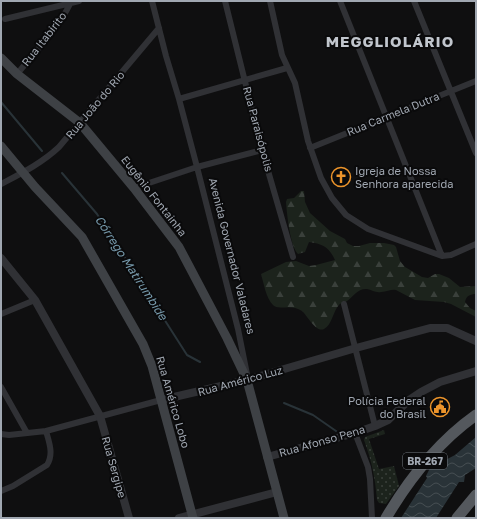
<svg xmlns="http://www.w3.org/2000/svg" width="477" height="519" font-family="'Golos Text',sans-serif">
<defs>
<pattern id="grass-dots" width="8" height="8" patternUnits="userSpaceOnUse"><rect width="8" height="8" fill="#1c231c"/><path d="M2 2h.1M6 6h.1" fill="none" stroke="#3a403b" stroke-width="1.8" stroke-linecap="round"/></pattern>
<pattern id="forest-firs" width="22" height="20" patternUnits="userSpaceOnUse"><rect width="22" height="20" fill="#1c231c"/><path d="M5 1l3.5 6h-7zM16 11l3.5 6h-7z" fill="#3a403b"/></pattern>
<pattern id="water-waves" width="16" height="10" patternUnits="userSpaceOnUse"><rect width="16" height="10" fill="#293338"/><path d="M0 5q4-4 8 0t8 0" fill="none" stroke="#454e52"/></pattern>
</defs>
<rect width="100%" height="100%" fill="#0f0f10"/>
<path fill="url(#grass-dots)" d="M384,430L385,434L369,439L379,469L394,466L399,486L386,504L379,503L377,500C375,477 372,462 364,440L365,437Z"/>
<path fill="url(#forest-firs)" d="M301,191H304L305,202L310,213L330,231L345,239L347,243L353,246H359L370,243H384L394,245L396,247L400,261L405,267L422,277L428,278L435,274H439L449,278L460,287L476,286V294C470,294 466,296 465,302L470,308L476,311V317L451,304L444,302L415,300L396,290C391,289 387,292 381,292C376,293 372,290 367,289C358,288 353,297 347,301C344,303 340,303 339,305C333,311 332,325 324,329C316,333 307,315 302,311C291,303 279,311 273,305C266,298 264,284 261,274L286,262L296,261L309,266L316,265L335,260C329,247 323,244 309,242L305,252L298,254C290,246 287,214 286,202L287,199L294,198Z"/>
<path fill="url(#water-waves)" d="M476,437V468L465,475L464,482H459L436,518H401L427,478L426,476L430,468L455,455Z"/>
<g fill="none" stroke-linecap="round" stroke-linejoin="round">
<path stroke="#293338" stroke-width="2" d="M1,102L42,151
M62,173L97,214L187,355L200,362
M284,403L313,415L336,431"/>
<path stroke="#303135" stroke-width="6" d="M152,1L166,56L179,99L197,167L238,329L247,374
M225,1L262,150L293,257
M270,1L282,55L295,83L308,141L321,178L332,198L346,215L368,229L442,256
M340,1L442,256
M414,1L476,153
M5,19L79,1
M17,74C36,51 57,30 70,4
M179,99L287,68
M310,148L476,81
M1,184C22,173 42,163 59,147L159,28
M134,188L197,167L262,150
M442,256L451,255L476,244
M344,304L375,426
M1,314L35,300
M1,387L27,433
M355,433L368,467L370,479L372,518
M1,434L9,435L46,431L161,400
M1,491L13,486L47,465C54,454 49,442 46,431"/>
<path stroke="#303135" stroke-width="8" d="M1,258L35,300L100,416L129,518
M161,400L247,380L356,348L430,328H447L476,341
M267,457L355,433L375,426L388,420L409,400L421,392L440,382L476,371
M179,518L277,492"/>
<path stroke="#3e4145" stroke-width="9" d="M1,58L17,74L80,123L134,188L179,247L227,338L247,380L284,518
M1,146L35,187L82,237L143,344L152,366L193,518"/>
<path stroke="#54585d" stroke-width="11" d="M386,518C409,479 438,442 476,415
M457,518L476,495"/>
</g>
<defs>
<symbol id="church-ring" viewBox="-11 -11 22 22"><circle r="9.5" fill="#0a0a0b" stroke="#ec942b" stroke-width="1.5"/><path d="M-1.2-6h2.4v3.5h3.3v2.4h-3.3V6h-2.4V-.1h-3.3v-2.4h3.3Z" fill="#ec942b"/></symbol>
<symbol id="civic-ring" viewBox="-11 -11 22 22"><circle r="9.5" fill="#0a0a0b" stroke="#ec942b" stroke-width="1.5"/><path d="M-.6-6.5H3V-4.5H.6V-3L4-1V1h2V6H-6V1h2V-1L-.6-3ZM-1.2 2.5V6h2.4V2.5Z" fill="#ec942b"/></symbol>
</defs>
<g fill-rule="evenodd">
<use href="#church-ring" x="330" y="166" width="22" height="22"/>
<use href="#civic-ring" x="429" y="396" width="22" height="22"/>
</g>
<g text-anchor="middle" stroke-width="4" stroke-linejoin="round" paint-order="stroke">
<rect fill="#0a0a0b" stroke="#73787f" stroke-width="1" x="403" y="453" width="44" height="16" rx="3"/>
<g font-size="10" font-weight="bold" fill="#a0a7b1">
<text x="425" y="465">BR-267</text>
</g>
<g font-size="11" fill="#a0a7b1" stroke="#0a0a0b">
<text transform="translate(44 39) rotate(-52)" y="4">Rua Itabirito</text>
<text transform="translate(95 105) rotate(-50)" y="4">Rua João do Rio</text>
<text transform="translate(393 114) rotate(-22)" y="4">Rua Carmela Dutra</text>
<text transform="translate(258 129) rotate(75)" y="4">Rua Paraisópolis</text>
<text transform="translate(154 196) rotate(52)" y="4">Eugênio Fontainha</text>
<text transform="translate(232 256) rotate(76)" y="4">Avenida Governador Valadares</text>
<text transform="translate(240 381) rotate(-15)" y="4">Rua Américo Luz</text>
<text transform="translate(173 402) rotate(74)" y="4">Rua Américo Lobo</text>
<text transform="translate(322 441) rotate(-16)" y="4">Rua Afonso Pena</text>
<text transform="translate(114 467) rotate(74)" y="4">Rua Sergipe</text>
</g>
<g font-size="11" fill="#a0a7b1" stroke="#0a0a0b" text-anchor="start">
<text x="355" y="175">Igreja de Nossa<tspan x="355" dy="13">Senhora aparecida</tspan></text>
<text x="426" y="405" text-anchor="end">Polícia Federal<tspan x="426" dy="13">do Brasil</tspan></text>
</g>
<g font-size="12" font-style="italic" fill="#779aac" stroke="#0a0a0b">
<text transform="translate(131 268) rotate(57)" y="4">Córrego Matirumbide</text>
</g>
<g font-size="15" font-weight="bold" letter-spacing="1" fill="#c1c6cd" stroke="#0a0a0b">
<text x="390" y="47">MEGGLIOLÁRIO</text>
</g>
</g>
<rect width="477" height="519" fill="none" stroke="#a0a7b1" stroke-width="4"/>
</svg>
